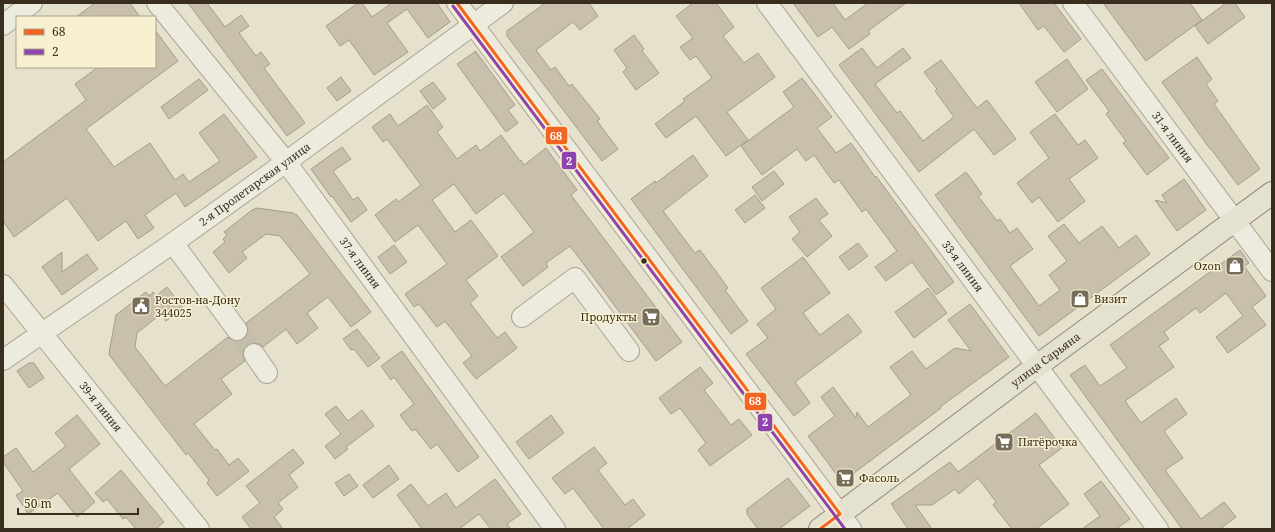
<svg xmlns="http://www.w3.org/2000/svg" width="1275" height="532" font-family="'Noto Serif',serif">
<rect width="100%" height="100%" fill="#e6e1cc"/>
<path fill="#c9bfad" stroke="#a69c8b" d="M95,3H130L140,17H76Z
M188,3H207L225,27L241,15L249,26L239,33L256,56L261,52L270,64L264,68L305,123L287,136Z
M358,3H362L372,17L392,3H437L450,22L428,38L407,9L387,23L408,52L374,75L349,40L340,46L326,26Z
M545,3H589L598,16L580,30L573,22L536,50L551,70L555,67L569,86L572,84L600,119L597,121L618,149L602,161L507,36V31Z
M693,3H716L734,27L723,36L744,63L758,53L775,77L727,112L748,140L726,156L696,116L666,138L655,124L685,101L683,99L712,78L696,56L690,60L680,47L693,38L676,16Z
M793,3H833L845,20L868,3H906L868,31L870,34L849,49L832,27L818,37Z
M1019,3H1054L1081,39L1064,52L1044,26L1038,30Z
M1103,3H1190L1202,20L1146,61Z
M1226,3H1235L1245,17L1208,44L1195,26Z
M155,30L178,61L86,129L114,167L150,143L175,180L183,174L189,182L220,161L199,133L224,114L257,157L185,207L176,193L145,215L154,228L138,239L126,221L98,241L67,198L14,237L3,221V162L86,100L75,84L98,67H155Z
M634,35L644,49L642,51L659,73L636,90L623,72L627,68L614,50Z
M862,48L877,68L903,48L911,58L875,84L897,113L900,111L923,141L954,117L935,91L937,89L924,72L941,60L977,108L987,100L1016,139L994,155L974,129L919,172L839,65Z
M476,51V54L477,53L515,105L508,110L518,123L506,132L457,64Z
M1197,57L1212,79L1206,84L1218,101L1214,104L1260,169L1238,185L1211,149H1210L1162,82Z
M1067,59L1088,89L1057,112L1035,82Z
M1102,69L1169,158L1147,175L1123,143L1126,141L1106,114L1109,111L1086,80Z
M341,77L351,91L337,101L327,88Z
M802,78L832,117L817,128L836,153L851,143L875,177L876,176L954,282L936,295L912,262L886,281L875,267L897,251L866,209L862,212L839,180L834,183L814,155L806,161L797,149L762,175L741,146L794,107L783,92Z
M199,79L208,90L169,119L161,107Z
M433,82L446,99L433,109L420,91Z
M427,105L443,127L437,132L457,159L476,145L480,151L501,135L520,161L521,160L524,165L546,148L577,190L571,195L682,342L656,361L570,246L546,263L548,267L523,286L501,257L534,232L504,193L476,214L454,184L432,200L455,232L471,220L498,256L466,280L478,296L470,303L497,338L505,332L517,348L476,379L463,363L472,356L445,321L437,327L419,304L414,307L405,294L447,264L418,225L395,242L375,215L396,199L398,202L421,185L387,139L383,142L372,127L390,114L398,126Z
M1055,114L1078,145L1085,140L1098,158L1069,179L1085,201L1058,222L1039,197L1032,203L1017,183L1049,158L1030,132Z
M342,147L351,159L333,171L353,200L358,197L367,210L351,222L332,196L331,197L311,169Z
M693,155L708,176L663,211L695,253L700,250L715,270L728,288L725,290L748,321L731,334L631,199L655,181L656,183Z
M774,171L784,184L762,201L752,187Z
M966,172L982,194L978,196L997,221L1000,219L1010,233L1017,228L1033,249L1010,266L1039,306L1060,290L1049,275L1067,261L1048,236L1064,224L1079,243L1102,226L1119,248L1136,235L1150,254L1039,336L935,195Z
M1184,179L1206,210L1177,231L1155,200L1167,203L1162,195Z
M755,195L765,208L745,223L735,210Z
M816,198L828,214L819,220L832,236L807,257L792,239L800,232L789,217Z
M257,208L293,213L297,215L371,312L351,327L328,297L307,313L318,328L297,344L286,329L263,347L259,344L253,343L247,345L244,349L243,354L245,361L221,379L232,394L194,424L215,450L217,449L229,465L238,458L249,471L217,496L207,483L209,480L188,453L186,455L110,356L109,353L116,315L146,292L149,296L153,292L156,296L167,287L183,308L166,321L161,314L137,333L135,347L165,386L228,337L232,340L238,341L244,339L247,335L248,329L246,323L310,274L280,236L266,234L242,252L247,258L229,273L213,252L225,242L223,239L227,235L224,232L252,210Z
M858,243L868,256L849,270L839,257Z
M394,245L407,262L390,274L378,257Z
M1240,250L1249,263L1244,266L1266,296L1252,307L1266,325L1228,353L1216,337L1243,316L1226,293L1200,313L1196,308L1164,332L1169,339L1159,346L1174,367L1125,401L1141,423L1176,398L1187,414L1164,431L1183,458L1165,470L1201,519L1224,502L1236,517L1220,529H1182L1070,375L1085,365L1100,386L1127,368L1110,345Z
M62,252V272L87,254L98,269L62,295L42,267Z
M803,257L830,293L803,313L820,335L848,314L862,332L795,382L810,403L794,416L746,354L768,338L757,324L776,309L761,288Z
M928,288L947,313L914,338L895,312Z
M970,304L1009,357L940,407L941,408L842,482L808,436L835,416L821,397L833,387L856,418L857,412L868,427L911,395L890,367L912,351L926,369L955,348L971,351L948,320Z
M357,329L380,358L368,367L354,349L351,350L343,339Z
M402,351L479,457L458,472L437,444L431,449L415,429L412,431L400,415L414,404L394,377L391,380L381,366Z
M29,363H34L44,378L29,388L17,371Z
M700,367L713,383L704,390L731,425L739,419L752,435L710,466L698,450L706,443L680,408L671,414L659,398Z
M336,406L348,421L362,410L374,426L346,447L348,449L335,459L325,446L341,434L325,414Z
M1036,413L1062,448L1039,465L1069,504L1036,529H1012L993,505L996,502L978,478L959,494L955,489L932,505H915L932,529H908L893,507V504H891L950,462L958,472Z
M77,415L100,444L69,469L95,502L77,517L58,493L28,514L16,495L23,491L3,462V457L16,448L33,472L66,446L55,433Z
M551,415L564,433L529,459L516,442Z
M594,447L607,463L598,470L625,505L633,499L645,515L627,529H604L573,488L565,494L552,478Z
M293,449L304,463L289,475L298,487L278,503L283,509L274,517L283,529H251L242,517L260,503L246,486Z
M389,465L399,479L373,498L363,485Z
M121,470L164,522L156,529H136L126,517L123,519L107,499L103,502L95,493Z
M349,474L358,486L344,496L335,483Z
M788,478L810,506L779,529H758L747,514V509Z
M495,479L521,514L507,524L511,529H491L479,514L459,529H422L397,495L411,484L428,506L446,493L456,508Z
M1101,481L1130,519L1116,529H1082L1100,516L1084,494Z"/>
<g fill="none" stroke-linecap="round" stroke-linejoin="round">
<path stroke="#c3bda9" stroke-width="20" stroke-dasharray="20 10" stroke-linecap="butt" d="M237,330L254,354"/>
<defs>
<g id="minor">
<path id="s1" d="M157,3L286,162L555,529"/>
<path d="M457,3L851,529"/>
<path id="s2" d="M767,3L1158,529"/>
<path id="s3" d="M1073,3L1272,271"/>
<path d="M3,25L32,3"/>
<path d="M173,243L237,330"/>
<path id="s4" d="M3,285L199,529"/>
<path d="M522,317L575,278L629,351"/>
<path d="M254,354L267,373"/>
<path id="s5" d="M3,360L173,243L286,162L503,3"/>
</g>
<g id="major">
<path id="s6" d="M820,529L1037,366L1272,193"/>
</g>
</defs>
<use href="#minor" stroke="#aba595" stroke-width="22"/>
<use href="#major" stroke="#908a7c" stroke-width="24"/>
<use href="#minor" stroke="#edeade" stroke-width="20"/>
<use href="#major" stroke="#e4e1cf" stroke-width="22"/>
<defs>
<path id="bus-1" d="M457,3L840,514L820,529"/>
<path id="bus-2" d="M453,6L845,529"/>
</defs>
<use href="#bus-1" stroke="#f7f1d1" stroke-width="6"/>
<use href="#bus-2" stroke="#f7f1d1" stroke-width="6"/>
<use href="#bus-1" stroke="#f26522" stroke-width="3"/>
<use href="#bus-2" stroke="#8e44ad" stroke-width="3"/>
</g>
<defs>
<symbol id="shop-square" viewBox="-11 -11 22 22"><rect x="-9" y="-9" width="18" height="18" rx="4" fill="#766d5a" stroke="#f7f1d1"/><path d="M-5-2.5h2.3a2.7 3.5 0 0 1 5.4 0H5L5.5 6h-11ZM-1.5-2.5h3a1.5 2.3 0 0 0-3 0Z" fill="#fff"/></symbol>
<symbol id="civic-square" viewBox="-11 -11 22 22"><rect x="-9" y="-9" width="18" height="18" rx="4" fill="#766d5a" stroke="#f7f1d1"/><path d="M-.6-6.5H3V-4.5H.6V-3L4-1V1h2V6H-6V1h2V-1L-.6-3ZM-1.2 2.5V6h2.4V2.5Z" fill="#fff"/></symbol>
<symbol id="supermarket-square" viewBox="-11 -11 22 22"><rect x="-9" y="-9" width="18" height="18" rx="4" fill="#766d5a" stroke="#f7f1d1"/><path d="M-6-5.5h2.5l.6 2H6L4.5 2H-2.5L-4.4-4H-6ZM-1.5 3.2a1.3 1.3 0 1 0 .1 0ZM3 3.2a1.3 1.3 0 1 0 .1 0Z" fill="#fff"/></symbol>
</defs>
<g fill-rule="evenodd">
<use href="#shop-square" x="1224" y="255" width="22" height="22"/>
<use href="#shop-square" x="1069" y="288" width="22" height="22"/>
<use href="#civic-square" x="130" y="295" width="22" height="22"/>
<use href="#supermarket-square" x="640" y="306" width="22" height="22"/>
<use href="#supermarket-square" x="993" y="431" width="22" height="22"/>
<use href="#supermarket-square" x="834" y="467" width="22" height="22"/>
</g>
<circle fill="#392e1d" stroke="#f7f1d1" stroke-width="1.5" cx="644" cy="261" r="3.5"/>
<g text-anchor="middle" stroke-width="3" stroke-linejoin="round" paint-order="stroke">
<g font-size="11" fill="#392e1d" stroke="#f7f1d1">
<text dy="4" stroke="none"><textPath href="#s3" startOffset="167">31-я линия</textPath></text>
<text dy="4" stroke="none"><textPath href="#s5" startOffset="307">2-я Пролетарская улица</textPath></text>
<text dy="4" stroke="none"><textPath href="#s1" startOffset="330">37-я линия</textPath></text>
<text dy="4" stroke="none"><textPath href="#s2" startOffset="328">33-я линия</textPath></text>
<text dy="4" stroke="none"><textPath href="#s6" startOffset="282">улица Сарьяна</textPath></text>
<text dy="4" stroke="none"><textPath href="#s4" startOffset="156">39-я линия</textPath></text>
</g>
<g font-size="11" fill="#392e1d" stroke="#f7f1d1" text-anchor="start">
<text x="1221" y="270" text-anchor="end">Ozon</text>
<text x="1094" y="303">Визит</text>
<text x="155" y="304">Ростов-на-Дону<tspan x="155" dy="13">344025</tspan></text>
<text x="637" y="321" text-anchor="end">Продукты</text>
<text x="1018" y="446">Пятёрочка</text>
<text x="859" y="482">Фасоль</text>
</g>
</g>
<g stroke="#f7f1d1" stroke-width="1.5">
<rect x="545" y="126" width="23" height="19" rx="4" fill="#f26522"/>
<rect x="561" y="151" width="16" height="19" rx="4" fill="#8e44ad"/>
<rect x="744" y="392" width="23" height="19" rx="4" fill="#f26522"/>
<rect x="757" y="413" width="16" height="19" rx="4" fill="#8e44ad"/>
</g>
<g font-size="11" text-anchor="middle" font-weight="bold" fill="#fff">
<text x="556" y="140">68</text>
<text x="569" y="165">2</text>
<text x="755" y="405">68</text>
<text x="765" y="426">2</text>
</g>
<rect width="1275" height="532" fill="none" stroke="#392e1d" stroke-width="8"/>
<rect x="16" y="16" width="140" height="52" fill="#f7f1d1" stroke="#aba389"/>
<rect x="24" y="29" width="20" height="6" fill="#f26522" stroke="#aba389"/>
<text x="52" y="36" font-size="12" fill="#392e1d">68</text>
<rect x="24" y="49" width="20" height="6" fill="#8e44ad" stroke="#aba389"/>
<text x="52" y="56" font-size="12" fill="#392e1d">2</text>
<path d="M18 508v6h120v-6" fill="none" stroke="#392e1d" stroke-width="2"/>
<text x="24" y="508" font-size="12" fill="#392e1d" stroke="#f7f1d1" stroke-width="3" paint-order="stroke">50 m</text>
</svg>
